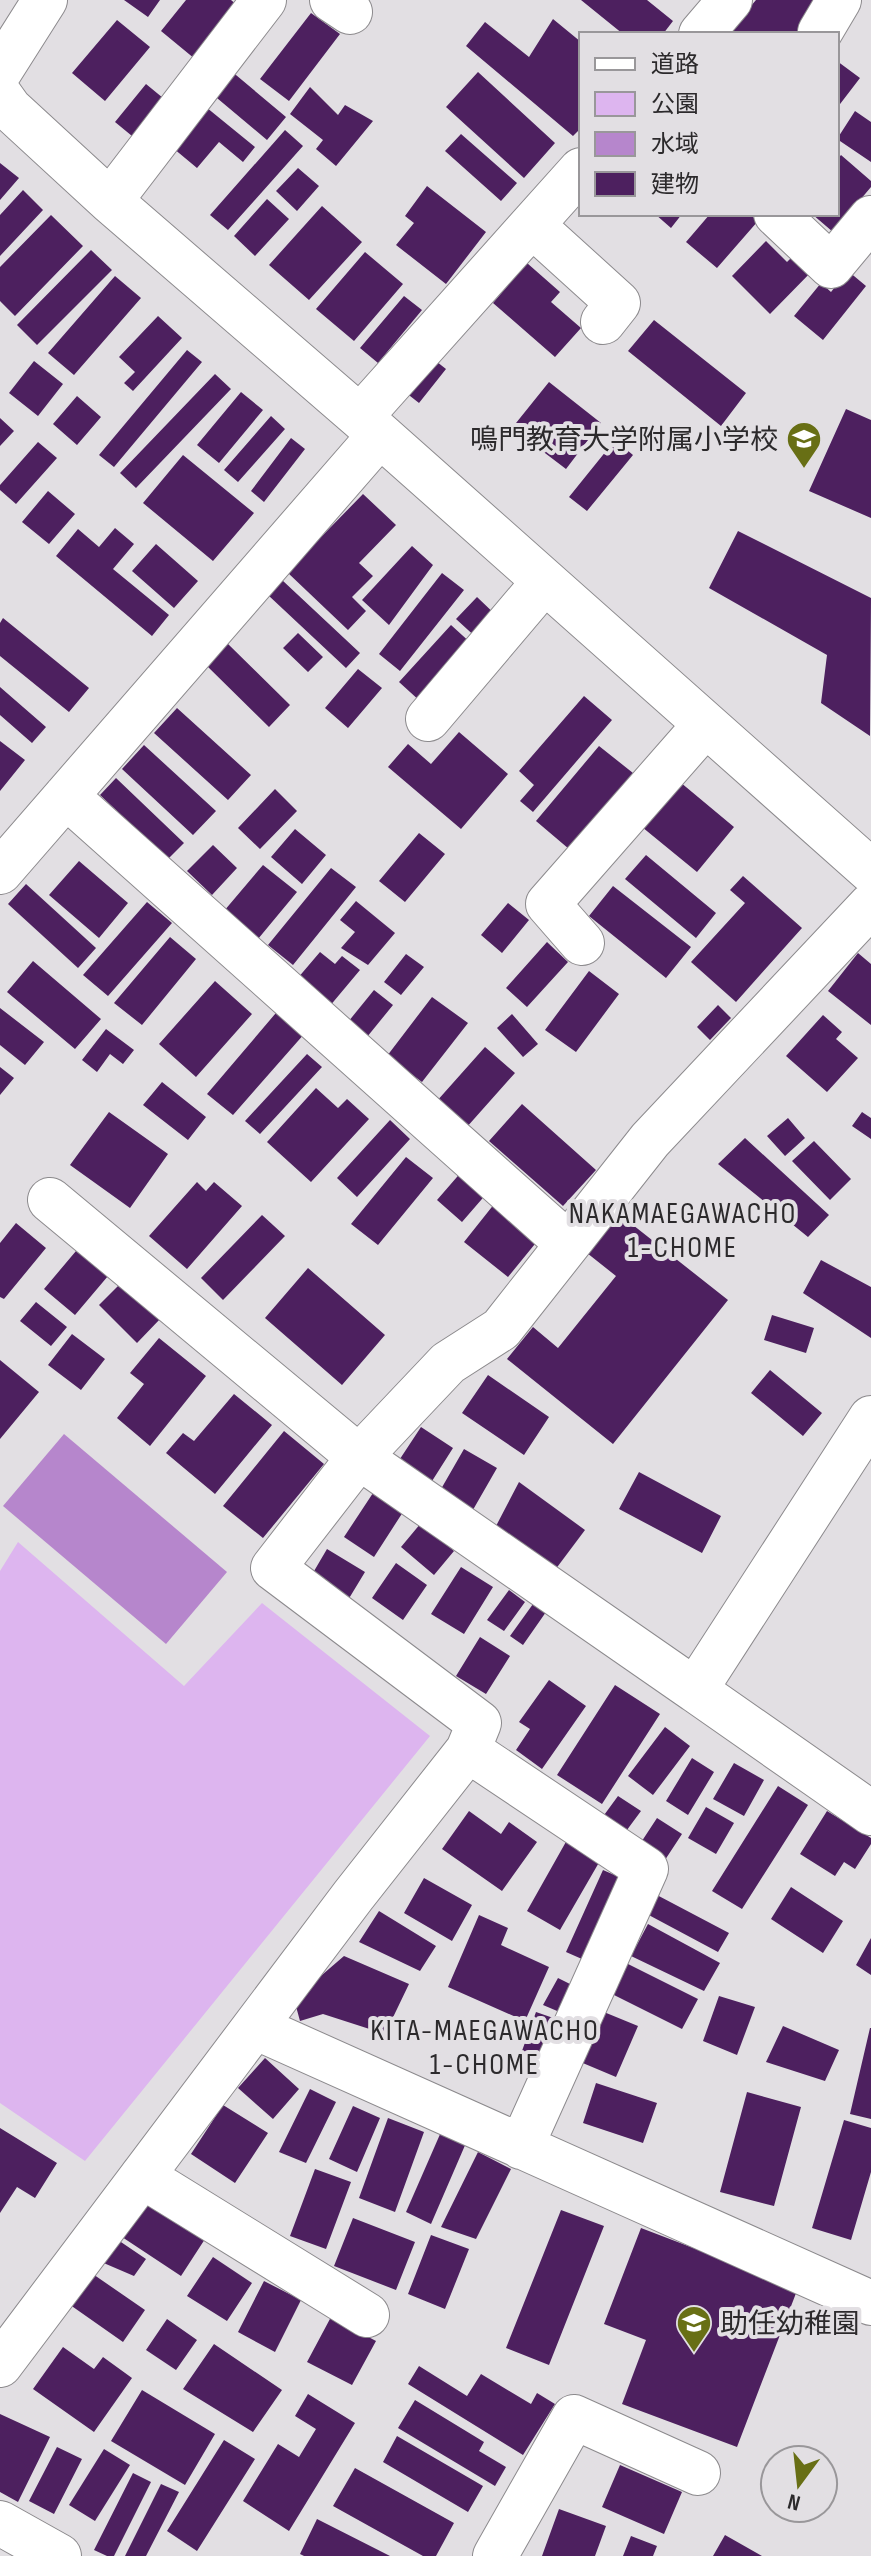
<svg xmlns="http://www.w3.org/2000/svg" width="871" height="2556" font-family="'Sofia Sans Condensed','Noto Sans JP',sans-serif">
<rect width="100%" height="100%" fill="#e2dfe3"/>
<path fill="#ddb5ef" d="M18,1542L184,1686L262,1603L430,1736L85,2161L0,2103V1571Z"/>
<path fill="#b686cc" d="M64,1434L227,1572L166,1644L3,1506Z"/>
<path fill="#4d205f" d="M124,0H160L148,17Z
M186,0H231L238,6L195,59L161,31Z
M581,0H647L673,21L663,34H623Z
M756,0H824L800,34H727Z
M311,13L340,34L289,101L260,79Z
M553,19L581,42V128L573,136L466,46L485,22L529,57Z
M117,20L150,47L105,101L72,73Z
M837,61L860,78L837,108Z
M230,70L286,117L267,140L211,93Z
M478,72L555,143L524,178L446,107Z
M146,84L163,98L132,136L115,122Z
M310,87L338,115L345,105L373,121L336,166L316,149L323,140L290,114Z
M201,103L255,147L243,162L219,142L197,168L167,143Z
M855,111L871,122V162L837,139Z
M285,130L303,146L228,230L210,215Z
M461,134L517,183L501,201L445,151Z
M841,155L871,181V187L833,232L812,214H837V160Z
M0,163L19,178L0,200Z
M298,168L319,186L297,211L276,191Z
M427,186L486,232L446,284L396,245L414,223L405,216Z
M23,190L43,210L0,256V215Z
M267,199L289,219L255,256L234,236Z
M322,206L362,242L309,300L269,265Z
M655,214H682L671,228Z
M710,214H749L758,221L717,268L686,242Z
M51,215L83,246L15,316L0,301V267Z
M766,241L787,262L799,250L816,267L770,314L732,276Z
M91,250L112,270L37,345L17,325Z
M365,252L403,284L354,341L316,309Z
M527,263L560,292L551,302L581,328L555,357L493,303Z
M848,271L866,286L823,340L794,316L821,283L831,292Z
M115,276L141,298L74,375L48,353Z
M404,296L422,310L378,363L360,348Z
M158,316L182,338L133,391L124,383L135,372L119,357Z
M654,320L746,393L721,426L628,351Z
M187,350L202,362L114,467L99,455Z
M432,358L446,369L419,403L405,392Z
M34,361L63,384L38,416L9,393Z
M215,374L231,389L136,488L120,473Z
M549,382L601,423L566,469L512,428Z
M241,392L263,410L219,463L197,445Z
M77,396L101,417L77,445L53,424Z
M846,409L871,420V518L809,491Z
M271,416L285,429L238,482L224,470Z
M0,418L14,431L0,446Z
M291,438L305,449L264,502L251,491Z
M615,440L633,455L587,511L569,497Z
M38,442L57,458L16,504L0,490V485Z
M183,455L254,513L213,561L143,503Z
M48,491L75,514L49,544L22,522Z
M363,494L396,525L359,563L373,576L352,597L366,611L348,630L287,572Z
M115,528L134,544L113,569L169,615L152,636L56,556L78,529L99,547Z
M738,531L871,598L870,736L821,703L827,655L709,588Z
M156,544L198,581L174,608L132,571Z
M412,546L433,565L389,625L362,600Z
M442,573L464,590L400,671L379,654Z
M282,580L360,653L346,668L268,595Z
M477,597L500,619L479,640L456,619Z
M3,618L89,688L69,712L0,656V623Z
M451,625L473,645L421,702L399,682Z
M298,633L323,657L308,672L283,648Z
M227,643L290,705L269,727L206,665Z
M358,669L382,688L348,728L325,708Z
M0,687L46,727L32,743L0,715Z
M584,696L612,720L533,812L520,801L534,785L519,771Z
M177,708L251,775L228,800L154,733Z
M459,732L508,774L461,829L388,767L408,744L431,764Z
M0,741L25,760L0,791Z
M144,745L216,811L193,835L122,769Z
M599,746L633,773L569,849L536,821Z
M116,778L184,843L168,859L100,795Z
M680,782L734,827L697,872L642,827Z
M275,789L297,811L260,849L238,828Z
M295,829L326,855L302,884L271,857Z
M419,833L445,854L405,902L379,881Z
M213,845L237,868L212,895L187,871Z
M646,855L716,913L696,938L625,879Z
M79,861L128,903L99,938L49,895Z
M263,865L297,892L258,939L224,911Z
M331,868L356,887L293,965L268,945Z
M743,876L802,928L736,1002L691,962L745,903L730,890Z
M26,884L96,948L78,968L8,904Z
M613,886L691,947L666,978L589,916Z
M356,901L395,933L368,965L341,948L355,932L340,920Z
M147,902L172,923L108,996L83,975Z
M508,903L529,920L502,953L481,935Z
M170,937L196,959L142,1025L114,1003Z
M547,942L568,962L527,1007L506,988Z
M320,952L335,964L342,956L360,970L329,1007L297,979Z
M858,953L871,964V1025L828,991Z
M406,954L424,967L401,995L384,982Z
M33,961L101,1019L75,1049L7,992Z
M589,971L619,994L576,1052L545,1030Z
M215,981L252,1014L196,1077L159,1044Z
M374,990L393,1005L367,1037L348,1022Z
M432,997L468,1023L422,1082L387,1056Z
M718,1005L731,1018L710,1040L697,1027Z
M281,1007L305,1033L233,1115L207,1094Z
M0,1008L44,1042L25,1065L0,1045Z
M512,1014L538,1044L523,1057L497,1028Z
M823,1015L842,1032L836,1039L858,1058L827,1092L786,1056Z
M106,1029L134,1050L123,1064L110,1054L97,1072L82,1060Z
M485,1047L515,1073L466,1128L436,1102Z
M307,1054L322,1067L260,1134L245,1121Z
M0,1067L14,1078L0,1095Z
M162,1082L206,1117L188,1140L143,1105Z
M316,1088L338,1108L347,1099L369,1119L311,1182L267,1142Z
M522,1104L596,1170L563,1206L489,1141Z
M109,1112L168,1154L130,1208L70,1165Z
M862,1112L871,1118V1139L852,1126Z
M788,1118L805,1138L785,1156L767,1136Z
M390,1120L410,1139L357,1197L337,1178Z
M745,1138L829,1215L808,1237L718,1164Z
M814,1141L851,1179L830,1200L792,1161Z
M406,1157L433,1178L378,1245L351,1224Z
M463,1170L488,1192L462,1222L437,1200Z
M197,1182L206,1191L214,1182L242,1206L187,1269L149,1236Z
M495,1203L539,1239L508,1277L464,1242Z
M619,1214L728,1300L613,1444L507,1359L533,1327L558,1348L616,1276L587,1253Z
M262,1215L285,1236L223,1300L201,1278Z
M16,1223L46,1248L4,1299L0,1297V1243Z
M76,1251L108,1276L75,1315L44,1289Z
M821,1260L871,1287V1338L803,1293Z
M308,1268L385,1335L342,1385L265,1318Z
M123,1281L161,1318L137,1343L99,1305Z
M36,1302L67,1327L51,1346L20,1321Z
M772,1315L814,1328L806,1353L764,1340Z
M72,1334L105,1359L81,1390L48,1365Z
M159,1338L206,1376L150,1446L117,1418L144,1384L130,1373Z
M0,1360L39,1392L0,1439Z
M770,1370L822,1413L803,1436L751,1393Z
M488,1375L549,1417L524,1455L462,1413Z
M234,1394L272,1425L215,1494L166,1453L183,1433L194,1441Z
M421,1427L453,1448L427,1489L394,1468Z
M284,1431L324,1464L263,1538L223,1506Z
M464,1449L497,1468L470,1515L437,1496Z
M639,1472L721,1516L702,1553L619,1509Z
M519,1482L585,1530L555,1570L495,1528Z
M373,1493L403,1512L374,1557L344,1537Z
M421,1523L454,1551L434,1575L401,1547Z
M327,1549L365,1572L345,1605L307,1583Z
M396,1563L427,1585L403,1620L372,1598Z
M461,1567L493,1587L464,1634L431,1614Z
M509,1590L525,1602L504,1631L487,1620Z
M533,1604L546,1612L523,1645L510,1636Z
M480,1637L510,1656L486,1694L456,1676Z
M549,1680L586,1706L542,1769L516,1750L530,1729L519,1722Z
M615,1685L660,1714L602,1804L557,1775Z
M665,1727L690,1746L653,1795L628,1776Z
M692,1758L714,1772L688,1815L666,1801Z
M734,1763L764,1780L744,1816L713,1799Z
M778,1786L808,1805L742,1909L712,1891Z
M618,1796L641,1811L621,1838L599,1822Z
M706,1807L734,1823L716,1854L688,1838Z
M469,1811L501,1834L509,1822L537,1842L502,1891L442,1849Z
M827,1811L871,1838V1844L855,1869L844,1862L835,1876L800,1854Z
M657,1818L682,1834L663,1863L638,1847Z
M567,1840L601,1859L560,1930L527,1911Z
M603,1870L628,1881L591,1963L566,1952Z
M424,1878L472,1905L452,1941L404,1913Z
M791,1887L843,1921L823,1953L771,1919Z
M655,1894L729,1933L718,1952L645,1913Z
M379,1911L436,1946L420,1971L359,1942Z
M479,1915L508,1928L501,1945L549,1967L525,2021L448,1987Z
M648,1924L720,1963L704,1991L631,1956Z
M871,1938V1975L856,1965Z
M344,1956L409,1984L385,2034L323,2014L300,2021L294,1999Z
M626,1963L698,1999L682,2029L610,1993Z
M558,1978L578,1988L569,2016L543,2005Z
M719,1996L755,2007L737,2055L703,2041Z
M599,2010L638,2026L616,2077L578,2061Z
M536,2012L562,2021L542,2069L518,2062Z
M783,2026L839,2050L825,2081L766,2062Z
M870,2028H871V2119L850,2114Z
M265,2058L299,2089L273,2119L238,2088Z
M596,2083L657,2103L643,2143L583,2123Z
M310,2089L336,2102L306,2163L279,2152Z
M747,2092L801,2107L774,2206L720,2192Z
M223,2105L268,2133L235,2183L191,2154Z
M353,2106L380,2118L357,2172L329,2159Z
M388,2118L424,2132L395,2212L359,2198Z
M844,2120L871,2128V2172L851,2240L812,2228Z
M0,2128L57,2163L35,2198L17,2187L0,2213Z
M441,2132L466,2143L431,2224L406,2212Z
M478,2152L511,2169L476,2239L441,2227Z
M315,2169L351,2182L326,2249L290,2236Z
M144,2198L205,2239L181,2276L119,2235Z
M561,2210L604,2226L549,2365L506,2348Z
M353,2218L415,2242L396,2290L334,2266Z
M641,2228L798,2288L737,2447L622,2404L646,2340L604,2324Z
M431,2235L469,2249L445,2309L408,2294Z
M115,2238L146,2259L134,2276L99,2261Z
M213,2257L252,2283L227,2321L187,2296Z
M87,2270L145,2310L123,2342L66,2302Z
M264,2281L301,2300L275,2352L238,2332Z
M331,2317L376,2341L352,2385L307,2362Z
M167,2319L197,2340L176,2370L146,2350Z
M214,2344L282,2390L253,2432L183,2389Z
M63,2347L94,2369L103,2357L132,2378L94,2432L33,2389Z
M419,2366L467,2396L481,2374L531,2404L537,2393L555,2404L523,2455L408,2384Z
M142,2390L215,2434L185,2485L111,2441Z
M308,2394L355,2423L289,2531L243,2501L278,2444L299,2457L316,2429L295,2416Z
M415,2400L484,2442L479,2451L506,2467L495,2486L398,2428Z
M0,2414L50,2437L18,2502L0,2492Z
M397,2436L483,2486L468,2512L383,2462Z
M224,2440L255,2459L197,2551L167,2531Z
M57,2447L82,2459L54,2514L29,2501Z
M104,2449L130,2465L95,2521L69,2505Z
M620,2465L682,2492L664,2534L602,2507Z
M355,2468L454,2523L436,2556H423L333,2506Z
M133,2473L151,2482L114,2556H107L94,2550Z
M161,2484L179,2492L146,2556H125Z
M559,2509L606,2526L595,2556H542Z
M317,2519L390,2556H304L300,2554Z
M725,2535L762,2556H713Z
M631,2536L657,2546L653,2556H623Z"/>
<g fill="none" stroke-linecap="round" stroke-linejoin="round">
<defs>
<path id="minor" d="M332,0L350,12
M820,32L839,0
M701,34L730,0
M0,71L45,0
M0,95L10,109L110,201L360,417L871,871
M110,201L264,0
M776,214L831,266L871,218
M532,225L618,303L603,322
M360,417L581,170
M428,719L544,582
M66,796L567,1243
M0,872L379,436
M871,905L650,1140L501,1329L448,1363L359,1457L695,1690L871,1418
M582,943L548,904L705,725
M50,1200L359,1457L273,1568L479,1723L468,1750L646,1869L521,2147
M695,1690L871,1813
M255,2027L871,2303
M142,2176L367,2315
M0,2365L353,1896L468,1750
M0,2523L59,2556
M495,2556L574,2417L698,2473"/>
</defs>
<use href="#minor" stroke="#8c8a8d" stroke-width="46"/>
<use href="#minor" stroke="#fff" stroke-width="44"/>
</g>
<defs>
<symbol id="school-pin" viewBox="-11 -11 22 30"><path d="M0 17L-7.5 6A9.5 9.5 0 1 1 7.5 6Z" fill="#686f15" stroke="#e2dfe3"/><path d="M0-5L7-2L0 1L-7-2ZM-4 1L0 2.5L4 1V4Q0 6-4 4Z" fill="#fff"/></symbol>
</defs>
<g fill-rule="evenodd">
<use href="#school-pin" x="784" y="419" width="40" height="54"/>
<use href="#school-pin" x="674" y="2303" width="40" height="54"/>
</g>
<g text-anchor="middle" stroke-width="8" stroke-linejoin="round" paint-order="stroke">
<g font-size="28" fill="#2c2a2c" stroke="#e2dfe3" text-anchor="end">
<text x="778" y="449">鳴門教育大学附属小学校</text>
<text x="720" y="2333" text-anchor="start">助任幼稚園</text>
</g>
<g font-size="30" letter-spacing="2" fill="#2c2a2c" stroke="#e2dfe3">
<text x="683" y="1223">NAKAMAEGAWACHO<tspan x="683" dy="34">1-CHOME</tspan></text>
<text x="485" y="2040">KITA-MAEGAWACHO<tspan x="485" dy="34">1-CHOME</tspan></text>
</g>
</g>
<rect x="579" y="32" width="260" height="184" fill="#e2dfe3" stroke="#99979a" stroke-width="2"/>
<rect x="595" y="58" width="40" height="12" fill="#ffffff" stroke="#99979a" stroke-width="2"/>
<text x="651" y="72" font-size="24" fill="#2c2a2c">道路</text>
<rect x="595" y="92" width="40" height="24" fill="#ddb5ef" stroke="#99979a" stroke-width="2"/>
<text x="651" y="112" font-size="24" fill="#2c2a2c">公園</text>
<rect x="595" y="132" width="40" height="24" fill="#b686cc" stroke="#99979a" stroke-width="2"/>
<text x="651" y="152" font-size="24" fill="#2c2a2c">水域</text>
<rect x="595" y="172" width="40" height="24" fill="#4d205f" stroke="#99979a" stroke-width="2"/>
<text x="651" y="192" font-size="24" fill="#2c2a2c">建物</text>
<g transform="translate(799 2484) rotate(195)"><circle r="38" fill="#e2dfe3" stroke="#99979a" stroke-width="2"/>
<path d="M0-6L14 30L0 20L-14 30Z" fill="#686f15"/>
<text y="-12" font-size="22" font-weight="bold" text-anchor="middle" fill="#2c2a2c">N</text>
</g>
</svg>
